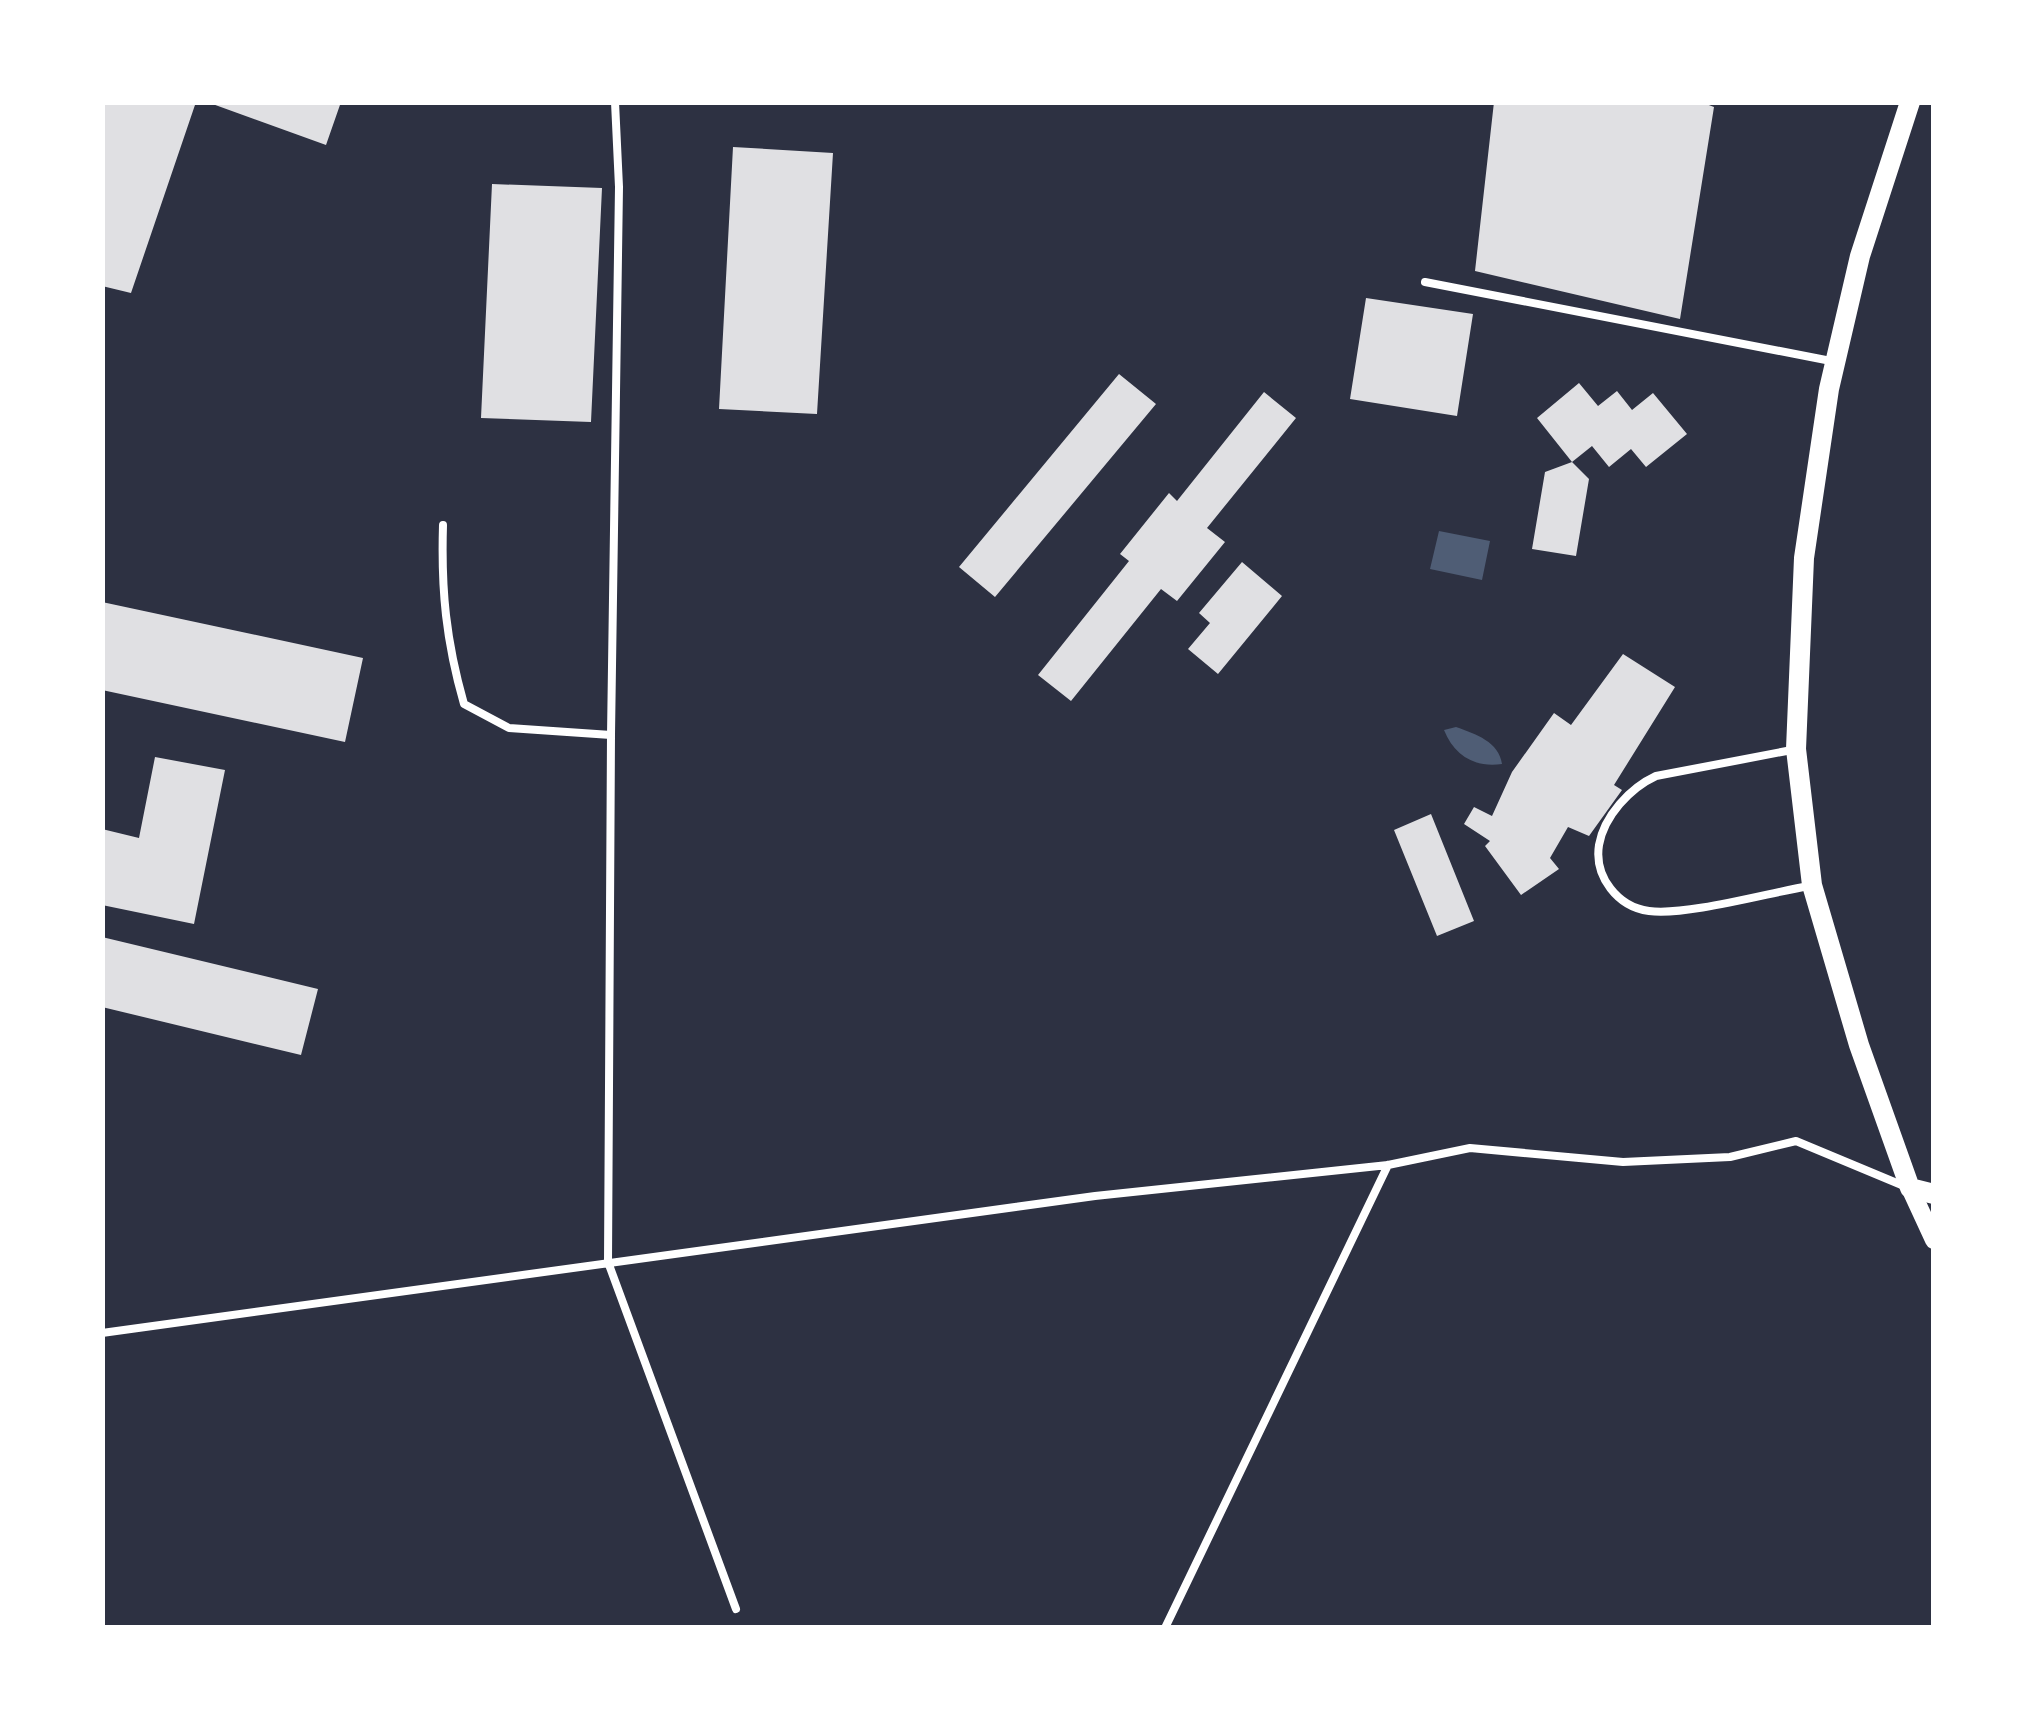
<svg xmlns="http://www.w3.org/2000/svg" width="2036" height="1730" font-family="Commissioner,sans-serif">
<rect width="100%" height="100%" fill="#2d3142"/>
<path fill="#4f5d75" d="M1439,531L1490,541L1482,580L1430,569Z
M1456,727C1476,734 1499,742 1502,764C1474,768 1454,755 1444,730Z"/>
<path fill="#e0e0e3" d="M102,102H196L131,293L102,286Z
M207,102H341L326,145Z
M1494,102H1701L1714,107L1680,319L1475,271Z
M733,147L833,153L817,414L719,409Z
M492,184L602,188L591,422L481,418Z
M1366,298L1473,314L1457,416L1350,399Z
M1119,374L1156,404L995,597L959,567Z
M1579,383L1598,406L1617,391L1632,410L1653,393L1687,434L1646,467L1631,449L1609,467L1592,446L1572,462L1537,418Z
M1264,392L1296,418L1207,528L1225,542L1177,601L1161,589L1071,701L1038,675L1129,561L1120,554L1169,493L1177,501Z
M1572,462L1589,479L1576,556L1532,549L1545,472Z
M1242,562L1282,596L1218,674L1188,649L1210,623L1199,613Z
M102,602L363,658L345,742L102,690Z
M1623,654L1675,687L1614,785L1622,790L1589,836L1568,827L1550,858L1559,869L1521,895L1485,846L1490,841L1464,824L1474,807L1492,816L1512,772L1554,713L1571,725Z
M155,757L225,770L194,924L102,905V829L139,838Z
M1431,814L1474,921L1437,936L1394,830Z
M102,937L318,989L301,1055L102,1007Z"/>
<g fill="none" stroke-linecap="round" stroke-linejoin="round">
<path stroke="#fff" stroke-width="8" d="M615,102L619,187L611,735L608,1262L736,1609
M1425,282L1831,361
M443,525C441,590 446,641 464,704L509,728L611,735
M1792,750L1656,776C1630,788 1604,816 1599,845C1594,877 1618,907 1649,911C1686,916 1768,893 1809,886
M102,1333L1095,1196L1388,1165L1470,1148L1623,1162L1730,1157L1796,1141L1904,1186
M1165,1628L1388,1165"/>
<path stroke="#fff" stroke-width="18" d="M1910,1188L1934,1240"/>
<path stroke="#fff" stroke-width="20" d="M1910,102L1860,256L1829,389L1804,558L1796,749L1812,885L1859,1045L1910,1188L1934,1194"/>
</g>
<rect width="2036" height="1730" fill="none" stroke="#ffffff" stroke-width="210"/>
</svg>
